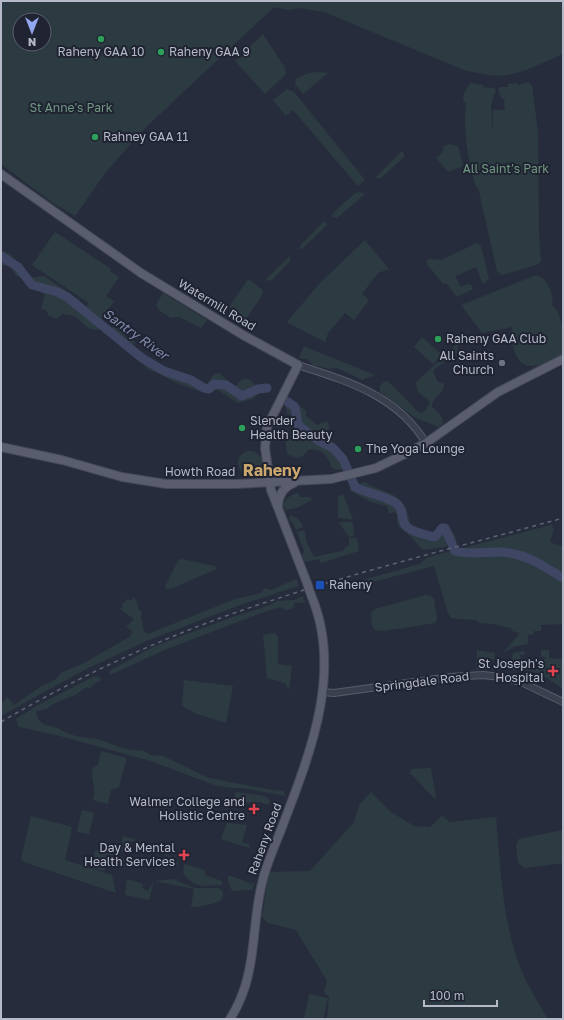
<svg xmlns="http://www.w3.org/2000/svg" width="564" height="1020" font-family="'Golos Text',sans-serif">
<rect width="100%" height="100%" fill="#272c3c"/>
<path fill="#2c3b41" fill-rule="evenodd" d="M1,1H563V54C545,61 527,72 507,75C493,77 478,73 464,70L324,12L299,8L288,10L274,7L144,129L106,172L75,216L53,203L1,164ZM20,20H44V44H20Z
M263,34L285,68L286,74L265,94L235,61Z
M318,72L328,73L303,94L295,84L296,79L309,73Z
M528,82L532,86L538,132L539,237L541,261L539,264L502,275L497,271L478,187H476C468,160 463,131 466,103L463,100L464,93L470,83L483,85V87L494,88L496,90L491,105L493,132V110H505L504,104L505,101L500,96L498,90L500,87H508V84L516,83L519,85Z
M287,89L294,92L299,98L365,180L358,186L293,110L286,116L273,100Z
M449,144L458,146L463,166L448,172L436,158L442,153L444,146Z
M402,151L405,156L381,178H375Z
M359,192L365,194L337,218L333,217L332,214L355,193Z
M323,222H326L327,225L302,249H300V246Z
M55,232L111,269L110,271L119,277L106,296L114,301L102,319L104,321L100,329C88,333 84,322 75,317C72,314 66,315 62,314L57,319L49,316L46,310L41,309L45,295L27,282L28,278L44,276L78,299L86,307L89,303L32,265Z
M365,240L389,269L378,273L362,294L369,300L354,320L345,313L328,333L325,342L288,323L287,322L320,283Z
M477,243L481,246L489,279L483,284L476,267L455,276L461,287L468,284L472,285L473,289L457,297L446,283L443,284L427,264V260L430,259L441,260Z
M1,250L12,255L13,259L22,264L23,269L21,278L15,275C13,267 9,266 1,265Z
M290,256V261L272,280L268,281L266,279Z
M536,275C548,278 554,294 552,305C564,314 563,339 563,354C554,358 541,366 531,366C513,365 511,340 512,327L482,333L461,305Z
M248,279L263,290L261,297L246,319L229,307Z
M163,293L207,320L201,328L179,317L171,318L160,311L156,305Z
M114,326L124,329L125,333L124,337H133L135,344L131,343L132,346C151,362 183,381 207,384L214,374L219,373L235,387C238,385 238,382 242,380C251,375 255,386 259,393L253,399L238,403L218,390L205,393L198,391L172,381L158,373L149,370L123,346L110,336V330Z
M422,337L442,355L433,364L414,347Z
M458,343L457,354L433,370L437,381L444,384L443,390C438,396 432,399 432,407C439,413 442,414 443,424L439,427L414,417L380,392V386L385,381L389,382L419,413L424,412L430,403L427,398C419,394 417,391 416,382Z
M304,346L308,348L375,375L362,380L337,368L329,369L313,365L307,359L299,358Z
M289,398L306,411V416L317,425L327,421L330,428L324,434C333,443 350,454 350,468L340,470L332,468C328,456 322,447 308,450L303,456L297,458L287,454L285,437L299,442L304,434L299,432L300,429L295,423L292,416L286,413L287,410L284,404Z
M238 463a12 12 0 1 1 24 0a12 12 0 1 1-24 0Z
M365,482C375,490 393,491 402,502C410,511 407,522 415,532L430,537L435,536L443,527C450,527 456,533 456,541L444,547L423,550C418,546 416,542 412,538C404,528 396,531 397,515L394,512L389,514L387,506L371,502L349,490L351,486Z
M298,492L300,497H311L312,500L296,508L286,510L283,505L287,498Z
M343,494L352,517L353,520L338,518V497Z
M290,515L298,519L303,525V527L296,530L293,523L289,520Z
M341,522H353L354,536L349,537L339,523Z
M551,525L554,529L550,542L563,547V624L541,625V631H534V634L528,635V644L513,647L503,653L520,633L512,631L511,628L493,624L480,623L475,620L458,619L451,618L448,613L434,566L342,590L341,586L420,564L425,559L432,556Z
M303,530L305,531L306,541L314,557L342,551L349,545V538H357L359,551L321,563L319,559L305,562L302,556L304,551L297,532Z
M181,559L215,566L216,569L173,588L166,589L165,586L178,561Z
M296,579L298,581V586L240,605L149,640L86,669L1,716V701L3,702L7,697L14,705L40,687L55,680L61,673L84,663L131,636L132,630L126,627L134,619L120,609L122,608V605L127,599L131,601L134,597C139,602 136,608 142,613L141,617L144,631L148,634L235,599L261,593L264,588L271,590Z
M426,595L431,596L434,599L437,620L435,623L383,631L375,630L372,626L371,613L375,609Z
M303,596L305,603L295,602L292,609L286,610L280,607L264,612L167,649L110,675L109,671L155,646L233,617L270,605L277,601L294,600Z
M275,633L278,637V664L292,666L289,690L285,683L267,678L263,635Z
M477,650L495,653L494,660L484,658L482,664L491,666L492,664L496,665L497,668L492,670H476Z
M541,650H549V658L563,659V689C544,675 534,669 510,670L513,653L524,651L525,655H520L521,665H535V669H541V659H545L546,657H541Z
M98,676L101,680L94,684L89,689L87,687L77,694L53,704L47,709L36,711L38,719L43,724L57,728L69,734L80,737L98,739L125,749L144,751L153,756L161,755L209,778L272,790L283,791L286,796L243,788H234L217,786L151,761L56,735L19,727L16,719L38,705L93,677Z
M184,680L233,686L226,723L197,714L182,706Z
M101,751L127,758L119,787L111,790L108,804L93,800C97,785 90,783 93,768L98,765Z
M431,768L436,797L435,799L410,773L412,769Z
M236,792L264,796L269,799L270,804H264L261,802L231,804Z
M371,792L391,812L414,826L430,827L442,816L450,822L496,817C500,864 502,914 517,959C524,980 537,1001 548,1019H327L329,997L324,992L327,981L296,930L268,923L262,917L269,872L310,871L354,822L359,805Z
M82,810L94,813L89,834L77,832Z
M31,816L72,827L65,860L112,875L116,893L24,862L21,859Z
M227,823L247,825L242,842L250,845L249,848L221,839Z
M563,830V863L525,868L518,863L516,845L519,839Z
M123,836C143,841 154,848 172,857L171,860L179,863L178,865L176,866V864L169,862L171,858L157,851L155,855V852L145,846L143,849L141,843L136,840L131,842L129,848L116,855L117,857L111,859L107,857L104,858L103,861L106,865L104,871L91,868L95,851L103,848L119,853Z
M121,856L129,864V867L111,863V860Z
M184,864L205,870V875L222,881V885C204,886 195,889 183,873Z
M228,875L252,884L255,881L252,890L232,891L228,881Z
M127,879L143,884L142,888L148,891L153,882L154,881L173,879L194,888H219L223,892C223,893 223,897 222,899C220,903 199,907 193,907L191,906L194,889L154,881L149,900L125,895Z
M309,994L328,998L323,1019H304Z"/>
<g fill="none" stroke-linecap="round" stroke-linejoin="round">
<path stroke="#3e4664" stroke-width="9" d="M1,256L18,267L32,285L58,292L67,297L142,358L164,371L191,380L204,388L209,389L214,384L226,385L242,396L258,389L267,388
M288,402L295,407L298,425L319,441L333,448L343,459L355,487C368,494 385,495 397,504C405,511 400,519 406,526C410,531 429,536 435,537L442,528H445L455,551C471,555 483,552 498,552C524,552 542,565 563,578"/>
<defs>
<path id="minor" d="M298,365C347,381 397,395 426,443
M323,692L334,693L451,677L483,675L501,677L521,682L563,702"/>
<path id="major" d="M1,174L141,273L243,335L298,365L267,427L265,448L271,490L307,583
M1,447L62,460L122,477L166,484H236L331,479L376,468L407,453L426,443L498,392L563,359
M278,508C278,496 283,487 294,483
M230,1019C259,974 250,927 263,879C268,860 277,841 284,822C311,751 343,670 311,595"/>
</defs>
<use href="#minor" stroke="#585c6b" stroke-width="8"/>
<use href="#major" stroke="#434756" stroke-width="10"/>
<use href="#minor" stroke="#3a3f4d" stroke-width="6"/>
<use href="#major" stroke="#595d6d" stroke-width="8"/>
<path stroke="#5f6475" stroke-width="1.5" stroke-dasharray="4 4" stroke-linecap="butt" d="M1,722C86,672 176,631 270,601C366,569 466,545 563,518"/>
<defs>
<path id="major-bridge" d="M307,583L311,595"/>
</defs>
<use href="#major-bridge" stroke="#434756" stroke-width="10" stroke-linecap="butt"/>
<use href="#major-bridge" stroke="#595d6d" stroke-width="8"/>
</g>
<g fill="#2e9e5b" stroke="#1f2332" stroke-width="1.5">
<circle cx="101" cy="39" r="4"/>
<circle cx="161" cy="52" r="4"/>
<circle cx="95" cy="137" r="4"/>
<circle cx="438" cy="339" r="4"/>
<circle cx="242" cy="428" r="4"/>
<circle cx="358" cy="449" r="4"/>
</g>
<circle fill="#6b7280" stroke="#1f2332" stroke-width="1.5" cx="502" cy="363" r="4"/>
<rect fill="#1a4fb4" stroke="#1f2332" stroke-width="1.5" x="315" y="580" width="10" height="10" rx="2"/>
<g fill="#e0444e" stroke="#1f2332" stroke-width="1.5">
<path d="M551 665h4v4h4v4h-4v4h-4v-4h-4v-4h4z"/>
<path d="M252 803h4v4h4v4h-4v4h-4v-4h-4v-4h4z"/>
<path d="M182 849h4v4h4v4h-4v4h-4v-4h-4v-4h4z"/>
</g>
<g text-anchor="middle" stroke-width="4" stroke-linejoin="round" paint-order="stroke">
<g font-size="12" fill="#b6bac8" stroke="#1f2332" text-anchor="start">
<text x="101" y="56" text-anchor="middle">Raheny GAA 10</text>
<text x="169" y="56">Raheny GAA 9</text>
<text x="103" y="141">Rahney GAA 11</text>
<text x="446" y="343">Raheny GAA Club</text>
<text x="494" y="360" text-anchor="end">All Saints<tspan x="494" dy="14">Church</tspan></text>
<text x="250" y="425">Slender<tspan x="250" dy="14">Health Beauty</tspan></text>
<text x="366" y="453">The Yoga Lounge</text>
<text x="329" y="589">Raheny</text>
<text x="544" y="668" text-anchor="end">St Joseph's<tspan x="544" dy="14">Hospital</tspan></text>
<text x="245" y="806" text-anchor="end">Walmer College and<tspan x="245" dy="14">Holistic Centre</tspan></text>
<text x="175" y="852" text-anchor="end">Day &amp; Mental<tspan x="175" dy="14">Health Services</tspan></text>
</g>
<g font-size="12" fill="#709780" stroke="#1f2332">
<text x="71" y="112">St Anne's Park</text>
<text x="506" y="173">All Saint's Park</text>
</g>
<g font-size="12" fill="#b6bac8" stroke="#1f2332">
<text transform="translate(217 305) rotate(31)" y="4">Watermill Road</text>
<text x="200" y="476">Howth Road</text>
<text transform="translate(422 682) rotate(-7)" y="4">Springdale Road</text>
<text transform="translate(265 839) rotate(-70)" y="4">Raheny Road</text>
</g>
<g font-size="13" font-style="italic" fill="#818bac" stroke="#1f2332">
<text transform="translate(136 334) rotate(36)" y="5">Santry River</text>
</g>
<g font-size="16" font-weight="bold" fill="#cca86d" stroke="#1f2332">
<text x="272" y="476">Raheny</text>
</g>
</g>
<rect width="564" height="1020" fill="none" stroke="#b6bac8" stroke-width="4"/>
<g transform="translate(32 32) rotate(180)"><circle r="19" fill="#1f2332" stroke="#5b5f6e"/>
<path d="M0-3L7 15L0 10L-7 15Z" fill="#94a6ef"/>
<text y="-6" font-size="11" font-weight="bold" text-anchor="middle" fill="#b6bac8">N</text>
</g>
<path d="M424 1000v6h73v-6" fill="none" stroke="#b6bac8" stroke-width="2"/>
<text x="430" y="1000" font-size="12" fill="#b6bac8" stroke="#1f2332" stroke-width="3" paint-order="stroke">100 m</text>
</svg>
